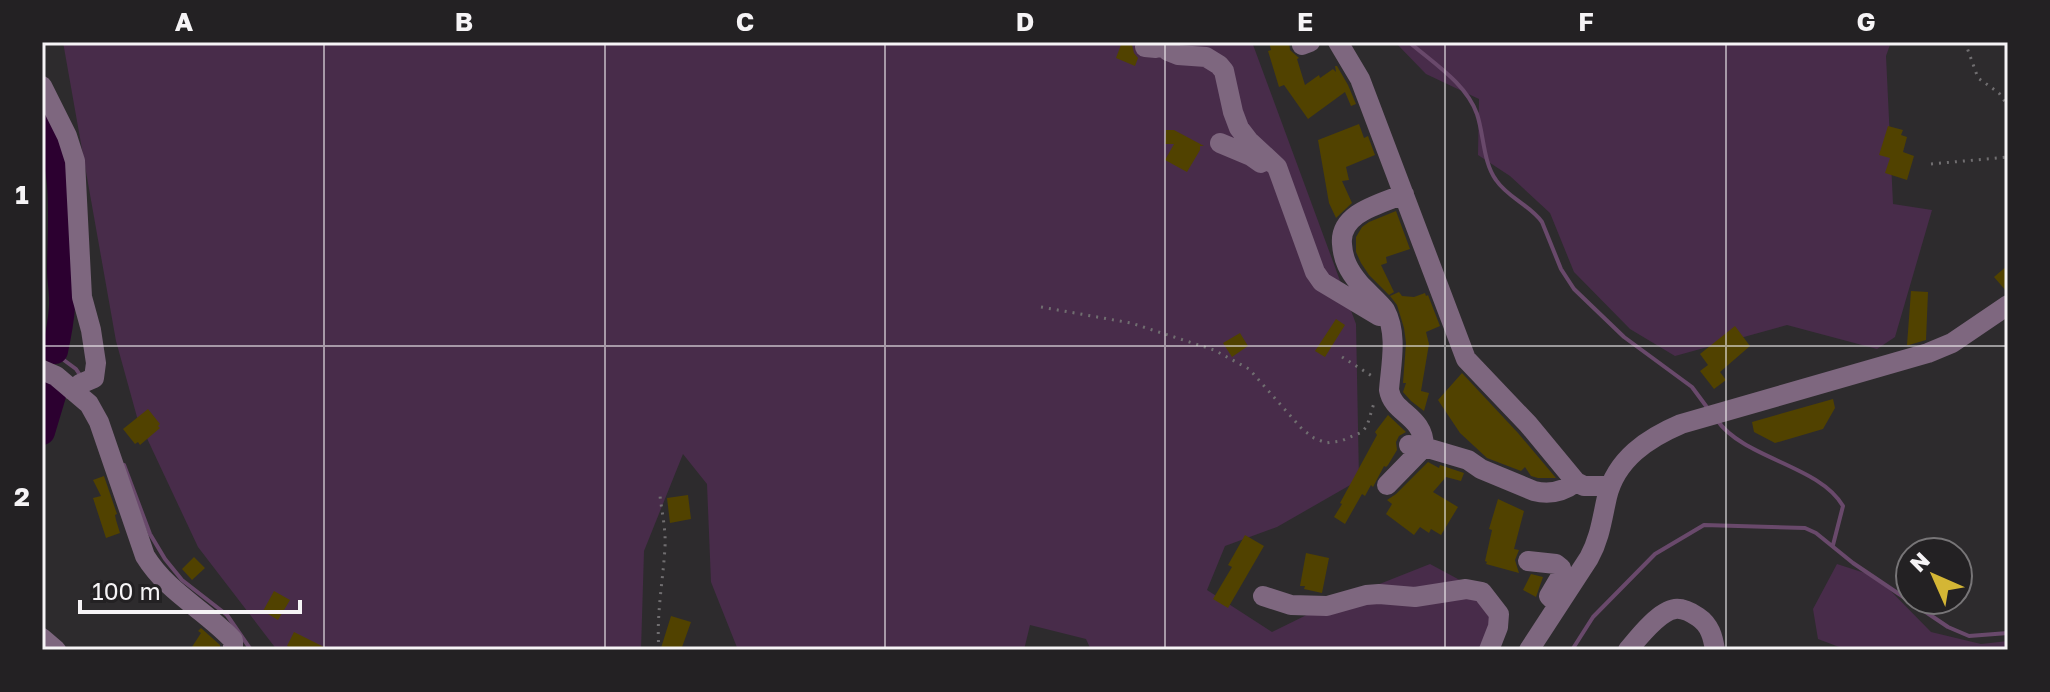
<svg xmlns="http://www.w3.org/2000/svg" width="2050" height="692" font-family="'Golos Text',sans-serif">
<rect width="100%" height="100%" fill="#2d2b2d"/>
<path fill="#482c4a" d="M63,42H1252L1356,324L1359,480L1277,527L1225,546L1207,590L1272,632L1329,604L1430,564L1482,592L1498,627L1484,650H1091L1086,639L1030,625L1024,650H738L711,582L707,484L683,454L644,551L641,650H277L198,547L137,417L116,341Z
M1395,42H1891L1886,56L1893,204L1932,210L1895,337L1877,349L1787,325L1675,356L1630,329L1574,272L1550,213L1510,176L1478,155L1479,99L1426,74Z
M1837,564L1877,577L1931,632L1981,644L2008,641V650H1847L1818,639L1813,609Z"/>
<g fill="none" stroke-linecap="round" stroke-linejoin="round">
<path stroke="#69496b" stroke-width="4" d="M1409,42C1433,63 1466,83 1477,114C1484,135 1483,162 1496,180C1508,198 1530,205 1542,222L1561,269L1574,289L1624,337L1692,387L1709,410
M42,344L76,369L82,378
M1717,420C1744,459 1819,465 1843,506L1833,545
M124,465L150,534L165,559L182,580L227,615L251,650
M1572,650L1593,617L1655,554L1704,525L1805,528L1816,533L1853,563L1948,627L1969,636L2008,633"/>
<path stroke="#2c0030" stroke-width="26" d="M42,128C68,161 60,229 60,270C60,282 63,295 62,307C61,322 58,337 55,351
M42,432L54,392"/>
</g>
<path fill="#514200" d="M1122,42L1132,45L1134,53L1138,58L1135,66L1116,58Z
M1269,42H1289L1290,50L1299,58L1297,59L1305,85L1319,75L1320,78L1333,69L1336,72L1335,66H1337L1348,85L1356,104L1351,106L1345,92L1308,119L1284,85L1279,87L1268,51L1271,50Z
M1359,124L1364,138L1368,136L1375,155L1346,167L1349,180L1342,181L1352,203L1336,218L1329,203L1318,140Z
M1888,126L1903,130L1901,135L1907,137L1903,152L1914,156L1907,180L1885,173L1890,158L1879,155Z
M1166,130H1174L1204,146H1200V150L1187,172L1165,160L1174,144H1165Z
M1396,211L1410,249L1386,257L1387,263L1381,265L1394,292L1389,295L1369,275L1361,263L1356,252V237L1362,227L1369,222Z
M2008,265V292H2007L1994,277Z
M1911,291L1928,292L1926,340L1909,345H1907Z
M1399,292L1402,296L1414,297L1425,293L1426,296L1428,295L1440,326L1426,332L1429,344L1421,391L1429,393L1424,411L1411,401L1403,392L1406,383H1403L1406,343L1404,328L1397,305L1390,296Z
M1336,319L1345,325L1325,357L1315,351Z
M1735,326L1750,346L1720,372L1726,380L1714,389L1700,371L1708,365L1700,354Z
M1240,333L1248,346L1232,357L1223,343Z
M1462,373L1518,433L1556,478H1538L1531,476L1525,467L1521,471L1487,458L1460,433L1438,400Z
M1833,399L1835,408L1823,429L1775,443L1754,432L1752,422Z
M148,409L160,424L158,426L160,428L140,445L138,442L135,444L123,429Z
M1388,415L1406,432L1399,436L1396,442L1397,450L1388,465L1386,467L1384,466L1373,487L1371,485L1365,496L1362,494L1345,524L1334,517L1342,504L1340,503L1377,435L1375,432Z
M1428,462L1439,468L1440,465L1464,473L1461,481L1446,477L1433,492L1458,507L1441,535L1431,529L1429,533L1420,527L1414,535L1386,514L1392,504L1387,500L1396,494Z
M104,476L117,514L115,515L116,520L120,533L106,538L93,498L101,496L93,480Z
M688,495L691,519L670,523L667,498Z
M1498,499L1524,511L1514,549L1519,550L1515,560L1519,573L1486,564L1487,562L1485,561L1492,530L1489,529Z
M1245,535L1264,546L1228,608L1213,599L1232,567L1228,565Z
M1306,553L1329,558L1322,593L1304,589L1305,586H1300Z
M194,557L205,568L192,580L182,569Z
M1531,574L1543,577L1536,597L1523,590Z
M274,591L290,600L278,620L263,611Z
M671,616L691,622L681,650H667L661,648Z
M201,628L220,645V650H190L201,633L198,631Z
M294,632L330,650H295L287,646Z"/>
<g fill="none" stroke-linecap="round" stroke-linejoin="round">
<path stroke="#706e70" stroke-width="3" stroke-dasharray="2 6" stroke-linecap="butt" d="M1965,42L1978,78L1999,93L2006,103L2008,112
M1931,164L2008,157
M1041,307L1131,323L1214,350L1249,369L1302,429L1314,438L1326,443L1341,441L1362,432L1367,426L1374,403
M1342,357L1372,376
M659,650C656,615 663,582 665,547C666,530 662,513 660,496"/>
<path stroke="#7e677f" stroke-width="20" d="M1338,42L1360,79L1466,359L1528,424L1576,482L1584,486H1610
M1302,45L1310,42
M1145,47L1156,48L1163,46L1168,51L1178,55L1206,57L1219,65L1224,71L1233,112L1239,128L1249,141L1277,167L1315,272L1322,282L1379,316
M42,86L67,136L75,161L82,297L91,330L96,363L94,378L80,384L73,391
M1220,143L1251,156L1261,163
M1404,194C1380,204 1339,213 1342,244C1343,260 1349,271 1359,283C1365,290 1381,304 1385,310C1398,334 1391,364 1389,390C1393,414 1424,415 1424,447L1468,460L1481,469L1534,491C1550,495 1563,492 1576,482
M42,370L56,376L89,404L99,422L145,556C167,592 205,610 233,640V650
M1387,485L1424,447L1420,448L1409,445
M1528,561L1556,564L1561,568L1562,574L1549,596L1553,600
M1263,596L1291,605L1327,606L1366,595L1379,594L1415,597L1466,589L1482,592L1499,614L1498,627L1489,650
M42,638L56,650
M1529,650L1589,558C1600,538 1602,519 1607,497C1616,459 1648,438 1681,424L1928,353L1952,343L2008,305
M1628,650C1638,638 1659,611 1675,609C1683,608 1692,613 1698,617C1710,625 1713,637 1715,650"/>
</g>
<path fill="none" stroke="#f6f4f6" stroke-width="2" stroke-opacity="0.55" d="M324,42V650M605,42V650M885,42V650M1165,42V650M1445,42V650M1726,42V650M42,346H2008"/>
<rect width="2050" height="692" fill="none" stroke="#232123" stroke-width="88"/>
<g transform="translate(1934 576) rotate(315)"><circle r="38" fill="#232123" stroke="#777577" stroke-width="2"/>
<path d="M0-6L14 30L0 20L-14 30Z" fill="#d4b635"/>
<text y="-12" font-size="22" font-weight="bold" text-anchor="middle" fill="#f6f4f6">N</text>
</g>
<path d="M80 600v12h220v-12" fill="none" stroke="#f6f4f6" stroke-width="4"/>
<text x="92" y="600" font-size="24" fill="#f6f4f6" stroke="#232123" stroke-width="6" paint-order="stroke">100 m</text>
<rect x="44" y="44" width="1962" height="604" fill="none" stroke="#f6f4f6" stroke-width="3"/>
<g font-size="26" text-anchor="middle" font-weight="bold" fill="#f6f4f6">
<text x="184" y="31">A</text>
<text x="464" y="31">B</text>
<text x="745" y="31">C</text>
<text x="1025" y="31">D</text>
<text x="1305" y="31">E</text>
<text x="1586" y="31">F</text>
<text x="1866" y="31">G</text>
<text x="22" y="204">1</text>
<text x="22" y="506">2</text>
</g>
</svg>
